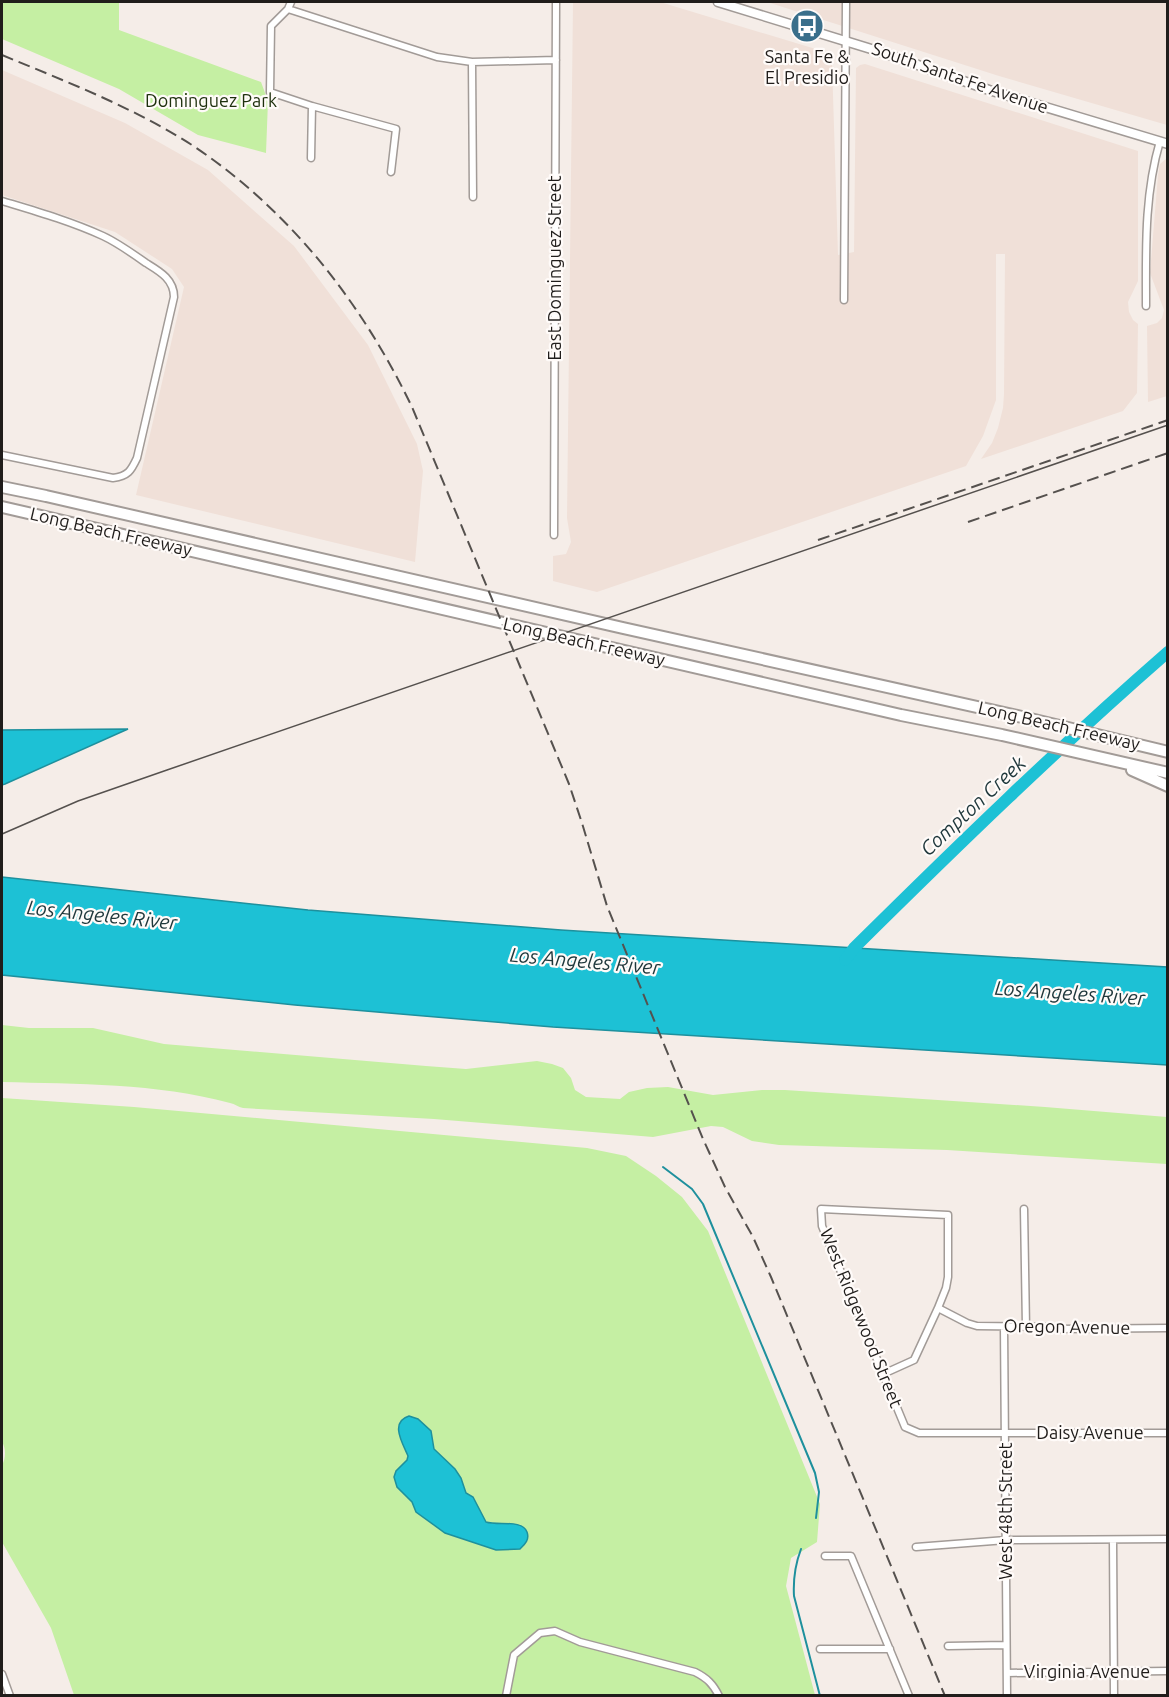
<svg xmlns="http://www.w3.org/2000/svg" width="1169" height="1697" font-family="Ubuntu,sans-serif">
<rect width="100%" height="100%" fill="#f5ede8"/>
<path fill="#f0e0d8" d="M573,2H660L829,53L832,63L838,255L854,252L856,68L860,65L865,64L1138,151V281L1128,302L1129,312L1133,320L1138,324L1137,393L1123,411L981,459L992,443L998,428L1003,408L1004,394L1005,254H996V400L983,436L966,466L597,592L553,581V556L566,554L571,542L567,518Z
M767,2H1167V125L999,76Z
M2,70L125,123L208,170L294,246L368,345L417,444L423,471L415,562L136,495L184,287L172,269L115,232L2,195Z
M1167,158V396L1148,402L1147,326L1157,323L1162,318L1164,310L1150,273L1158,175L1160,164Z"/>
<path fill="#c5efa3" d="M2,2H119V30L261,82L268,101L266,153L198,135L119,89L2,39Z
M2,1025L29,1028H93L164,1044L426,1066L466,1069L537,1061L552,1064L563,1068L571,1078L575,1090L586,1097L620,1099L629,1092L647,1088L668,1087L713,1095L762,1090H785L1045,1107L1167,1117V1164L947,1150L779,1145L752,1141L723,1127L711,1126L653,1137L434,1119L243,1108C238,1107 235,1104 230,1103C156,1083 77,1084 2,1082Z
M2,1098L134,1107L587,1148L626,1156L656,1176L682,1197L708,1231L820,1504L817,1542L791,1558L786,1586L815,1695H74L51,1628L2,1542V1465C6,1458 6,1448 2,1442Z"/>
<path fill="#1dc1d5" stroke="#1e909d" stroke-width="1.5" d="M128,729L5,784L2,785V730Z
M2,877L308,910L561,930L1167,967V1065L553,1027L295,1005L2,975Z
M409,1416L418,1419L431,1431L434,1449L455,1469L461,1478L466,1493L473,1497L486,1522C498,1526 522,1519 527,1532C530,1540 524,1545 520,1549L496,1550L445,1533L416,1512L412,1502L397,1487L394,1477L396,1471L407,1460L408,1456C403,1444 389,1422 409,1416Z"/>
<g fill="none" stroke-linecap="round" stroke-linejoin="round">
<path stroke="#1e909d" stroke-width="2" d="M663,1167L692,1189L703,1204L815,1473L819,1492L816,1518
M801,1549C795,1565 793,1579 794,1596L820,1696"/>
<path stroke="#1dc1d5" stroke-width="12" d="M845,960L854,948C956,847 1059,747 1168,652"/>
<defs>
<path id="street" d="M291,2L288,9L271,26L270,92L312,106L396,129L391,172
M288,9L437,57L472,62L556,60
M472,62L473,197
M311,158L312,106
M2,201C35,211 70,221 103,236C118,243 132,253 146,263C159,271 174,279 174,297L137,458C131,471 128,476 113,478L2,455
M844,300L846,2
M1146,306C1146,250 1144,196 1160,141
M554,535L556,2
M1024,1209L1026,1327
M938,1308L946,1288L948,1277V1215L821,1209L822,1226L905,1427L919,1433H1168
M1004,1327L1007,1696
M883,1374L914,1360L938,1308L967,1323L977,1326L1050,1327L1057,1329L1168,1328
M1113,1540L1114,1696
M916,1547L1006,1540L1168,1539
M825,1556H851L909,1696
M948,1646L1006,1645
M820,1649H890
M1007,1673L1168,1671
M2,1674L10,1696
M506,1696L514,1655L540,1633L555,1631L580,1642L695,1672C707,1678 713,1684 719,1696"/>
<path id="secondary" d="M718,2L881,52L989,90L1168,144"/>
<path id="highway" d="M2,487L46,496L623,628L1022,717L1168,752
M2,507L901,715L1002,735L1168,773
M1132,770L1168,786"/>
</defs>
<use href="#street" stroke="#a29b97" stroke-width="9"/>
<use href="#secondary" stroke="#a29b97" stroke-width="11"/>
<use href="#highway" stroke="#a29b97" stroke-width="14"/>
<use href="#street" stroke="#fff" stroke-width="6"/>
<use href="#secondary" stroke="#fff" stroke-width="8"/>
<use href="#highway" stroke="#fff" stroke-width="10"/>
<path stroke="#55514e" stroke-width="1.5" d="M2,834L78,801L167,770L1168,425"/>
<path stroke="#55514e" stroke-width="2" stroke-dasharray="12 6" stroke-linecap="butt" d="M2,55C67,82 135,108 195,147C291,212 362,303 412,407L569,784L582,823L607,906L703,1139L725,1187L753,1237L771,1277L945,1696
M968,522L1168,453
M818,540L1168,420"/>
</g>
<defs>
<symbol id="bus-disc" viewBox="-11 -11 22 22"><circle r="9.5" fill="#3a6f8b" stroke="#fffbf9"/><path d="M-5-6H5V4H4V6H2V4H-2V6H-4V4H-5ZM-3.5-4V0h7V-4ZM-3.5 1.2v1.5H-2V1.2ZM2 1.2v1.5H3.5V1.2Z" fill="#fff"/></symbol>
</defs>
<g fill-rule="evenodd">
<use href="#bus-disc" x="788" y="7" width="38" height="38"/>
</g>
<g text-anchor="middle" stroke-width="4.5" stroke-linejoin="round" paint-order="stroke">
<g font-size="18" fill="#201d1b" stroke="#fffbf9">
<text x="807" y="63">Santa Fe &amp;<tspan x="807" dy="21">El Presidio</tspan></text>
</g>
<g font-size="18" fill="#201d1b" stroke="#fffbf9">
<text transform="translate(960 78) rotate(19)" y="6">South Santa Fe Avenue</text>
<text transform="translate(555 268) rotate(-90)" y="6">East Dominguez Street</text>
<text transform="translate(111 532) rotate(13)" y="6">Long Beach Freeway</text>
<text transform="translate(584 642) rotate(13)" y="6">Long Beach Freeway</text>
<text transform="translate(1059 726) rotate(13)" y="6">Long Beach Freeway</text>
<text transform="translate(861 1318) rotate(68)" y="6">West Ridgewood Street</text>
<text transform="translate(1067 1327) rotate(1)" y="6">Oregon Avenue</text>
<text x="1090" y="1439">Daisy Avenue</text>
<text transform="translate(1006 1511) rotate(-90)" y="6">West 48th Street</text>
<text x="1087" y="1678">Virginia Avenue</text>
</g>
<g font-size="18" fill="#1e300d" stroke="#fffbf9">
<text x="211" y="107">Dominguez Park</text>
</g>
<g font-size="20" font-style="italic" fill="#1f373b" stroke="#fffbf9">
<text transform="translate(973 806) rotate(-43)" y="7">Compton Creek</text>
<text transform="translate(102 915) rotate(6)" y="7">Los Angeles River</text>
<text transform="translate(585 961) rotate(5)" y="7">Los Angeles River</text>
<text transform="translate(1070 993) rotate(4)" y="7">Los Angeles River</text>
</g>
</g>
<rect width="1169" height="1697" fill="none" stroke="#201d1b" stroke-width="6"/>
</svg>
